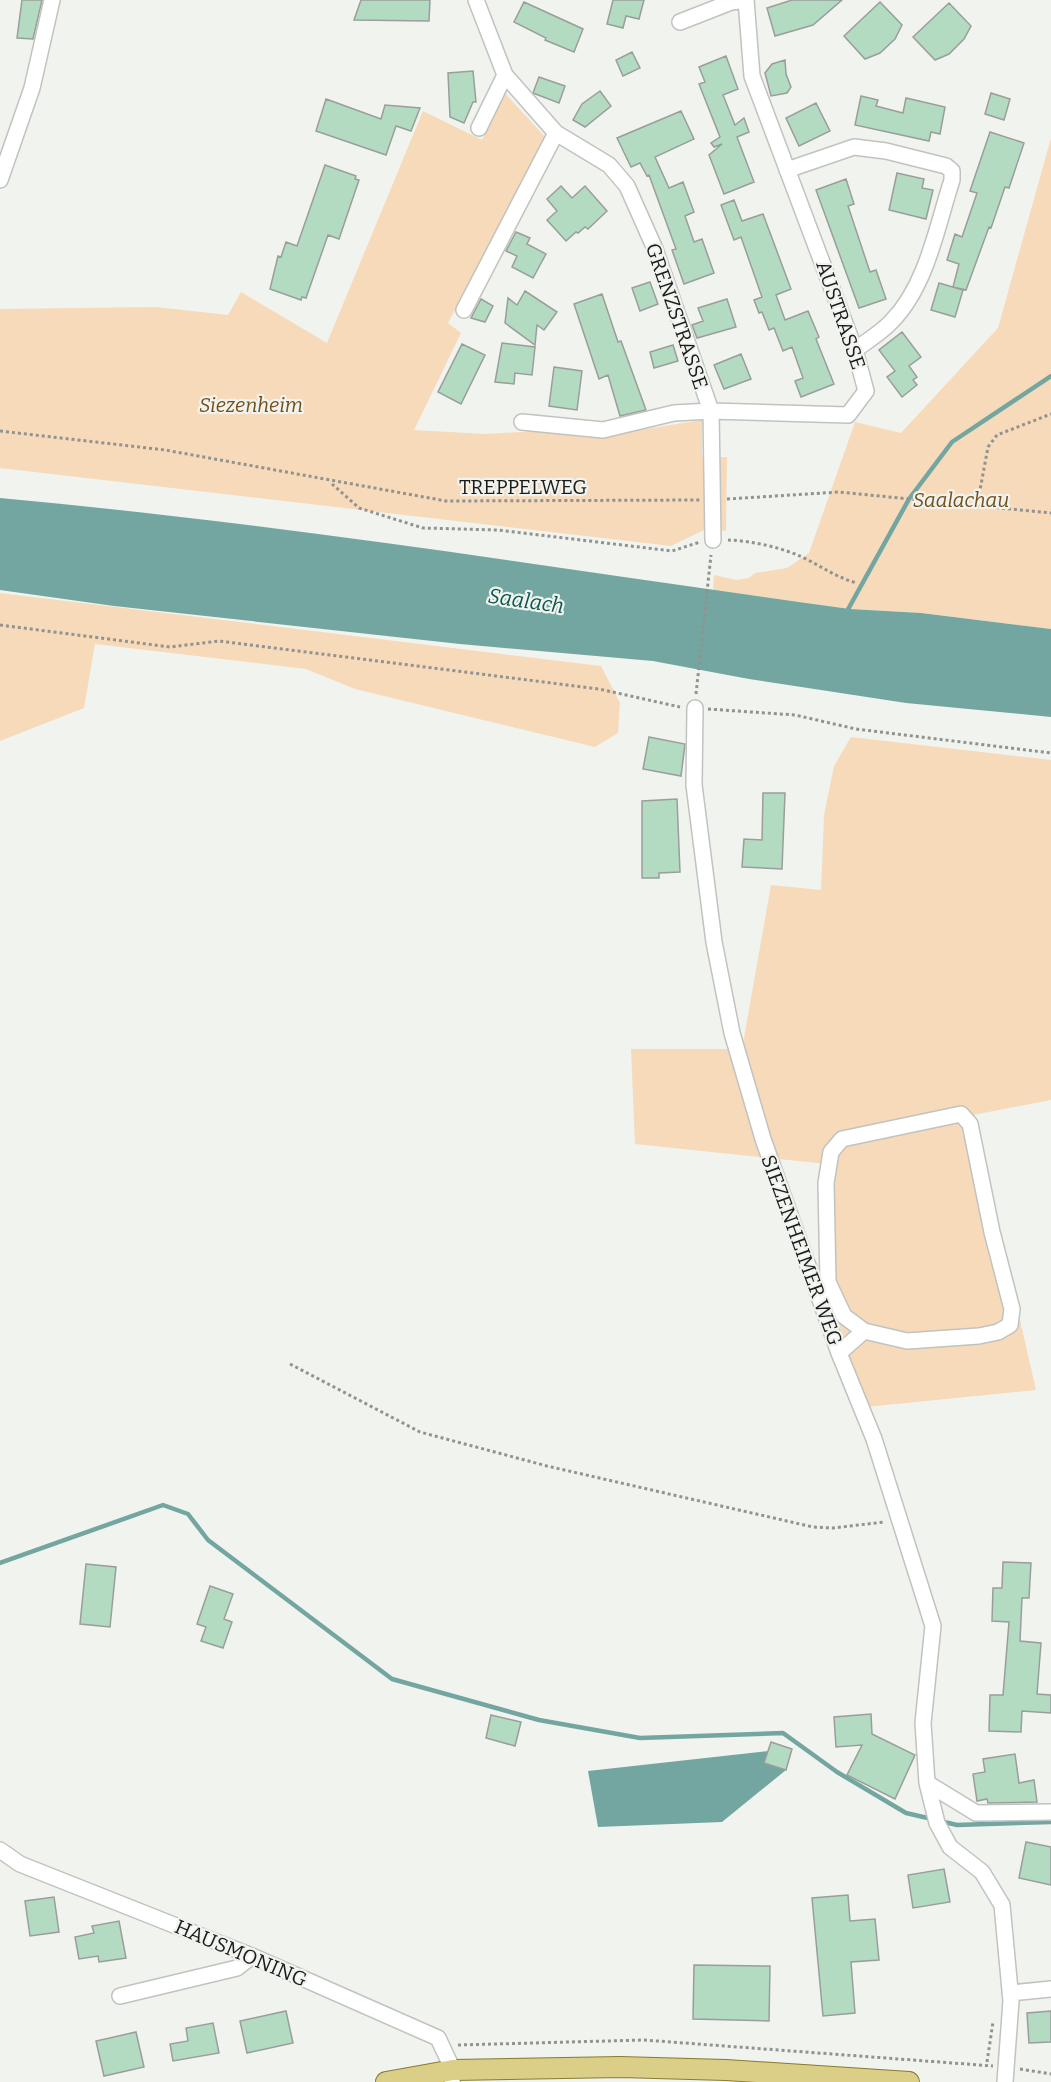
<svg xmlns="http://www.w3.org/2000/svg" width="1051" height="2082" font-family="Bitter,serif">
<rect width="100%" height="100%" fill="#f1f3ef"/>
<path fill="#f6daba" d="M504,92L546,138L448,323L461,333L414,430L485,434L556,430L602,436L702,420V457H727L726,531L706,529L671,546L0,468V309L156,307L228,315L241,292L327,343L423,111L482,140Z
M1051,138V629L921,613L850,609L713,590L714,575L736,580L749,578L755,573L787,568L809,553L855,422L901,433L998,328Z
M0,593L601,666L620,703L618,733L595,747L355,689L306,669L95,644L84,708L0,741Z
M851,737L1051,760V1100L973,1115L1036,1390L866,1407L830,1298L827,1164L635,1144L631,1049H742L771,885L821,890L824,815L834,766Z"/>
<path fill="#73a6a0" d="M0,498C285,524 567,570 850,609L921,613L1051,629V717L906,703L749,679L653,661L460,644L114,606L0,590Z
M768,1751L764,1763L786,1770L722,1822L598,1827L588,1771Z"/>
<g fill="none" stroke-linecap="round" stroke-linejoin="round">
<path stroke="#73a6a0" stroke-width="4.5" d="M846,613L909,499L952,442L1051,376
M0,1563L163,1505L188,1514L208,1540L392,1679L539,1720L640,1738L783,1733L837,1772L906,1813L932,1819
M940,1821L957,1825L1051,1822"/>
</g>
<path fill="#b2dbc2" stroke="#9a9e9b" stroke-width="1.5" d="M22,0H42L33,39L17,38Z
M361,0H430L429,21L354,20Z
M613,0H644L639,19L626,16L623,28L607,24Z
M792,0H842L813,25L775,36L767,8Z
M524,2L583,29L574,52L545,40L546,38L514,22Z
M880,2L902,25L895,39L880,53L865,59L844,36Z
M949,3L971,26L964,39L949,54L935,60L913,37Z
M632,52L640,68L623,76L616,60Z
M726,56L738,89L723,95L735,125L744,118L749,132L737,137L754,182L724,194L709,155L722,144L714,147L711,143L720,137L699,84L705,82L699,67Z
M785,60L786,74L791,87L787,93L771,96L765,73L772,64Z
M473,71L476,102H473L464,123L450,117L448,73Z
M539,77L565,86L559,103L533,93Z
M600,91L611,106L585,127L573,120L582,104Z
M991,93L1010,99L1004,120L985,114Z
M861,96L878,100L876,106L903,113L906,98L945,107L940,134L931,132L929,141L855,125Z
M326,99L381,119L385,105L420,108L411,131L396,126L386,155L316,131Z
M816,103L830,131L799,146L786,118Z
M681,111L694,139L655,157L669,188L683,182L694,212L685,216L694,242L702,239L714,273L684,284L672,250L676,249L649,175L647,176L640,163L631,167L617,138Z
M990,132L1024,143L1009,188L1005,187L991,228L989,227L966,290L953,287L959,264L947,260L955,234L962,237L977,193L970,191Z
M325,165L356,176L355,179L359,180L339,239L328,235L306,298L302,297L301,300L270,289L278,256L281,257L286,242L297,246Z
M897,173L924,179L922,188L933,190L926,219L889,210Z
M846,179L854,204L848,206L870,272L876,270L886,299L859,308L816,190Z
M561,186L572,198L585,186L607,211L588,229L585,227L578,233L576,232L566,241L547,220L557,211L547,199Z
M734,200L742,221L763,214L791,289L776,295L785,320L808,311L819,337L816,339L834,384L801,397L795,381L803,378L792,347L783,351L774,328L769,330L762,312L759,313L754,300L762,297L741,237L734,240L721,205Z
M516,232L530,238L527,244L546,254L533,278L512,267L517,256L506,251Z
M650,282L658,304L640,311L632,288Z
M939,283L963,290L955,317L931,310Z
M525,291L557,312L544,330L537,325L535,345L505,323L508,298L517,305Z
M602,294L618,342L621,341L646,410L620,416L608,375L599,379L574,304Z
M481,299L493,306L485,322L471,318Z
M727,299L736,327L697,338L692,325L703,321L698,308Z
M902,332L921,357L909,366L917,377L913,380L917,385L902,397L887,377L895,371L879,350Z
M502,343L535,347L532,375L515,373L514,384L495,382Z
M462,344L485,355L461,404L438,392Z
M673,345L678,361L654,368L650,352Z
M741,354L751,379L724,389L714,365Z
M554,367L582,371L577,410L549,406Z
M649,737L685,744L681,776L643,769Z
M763,793H785L782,869L742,867L744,839L762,840Z
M677,799L680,872L659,873V878H642V801Z
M1003,1562L1031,1563L1029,1598H1022L1020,1641L1041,1643L1037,1694L1051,1695V1713L1022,1711L1021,1732L989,1731L990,1695H1003L1009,1622L992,1621L993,1588H1002Z
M86,1564L116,1567L110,1627L80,1624Z
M210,1586L233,1594L224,1619L232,1622L223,1648L201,1641L206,1627L197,1624Z
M871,1714L872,1734L915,1755L895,1799L847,1775L862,1745L836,1747L834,1717Z
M491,1715L521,1722L515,1746L486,1738Z
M771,1742L792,1749L786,1770L764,1763Z
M1015,1754L1019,1783L1034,1780L1037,1802L988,1803L987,1799L977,1801L973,1774L985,1772L983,1759Z
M1026,1842L1051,1847V1885L1019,1878Z
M944,1869L950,1902L913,1908L908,1875Z
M848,1895L850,1921L875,1919L879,1960L851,1962L855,2013L823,2016L812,1898Z
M54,1897L59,1932L30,1936L25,1901Z
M119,1921L126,1958L99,1962L98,1956L79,1959L75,1937L94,1933L92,1926Z
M694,1965L770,1966L769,2021L693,2019Z
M286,2011L293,2043L247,2053L240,2021Z
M1051,2011V2042L1029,2043L1027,2013Z
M213,2023L219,2053L173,2061L170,2044L188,2041L186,2028Z
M136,2032L144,2067L104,2076L96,2041Z"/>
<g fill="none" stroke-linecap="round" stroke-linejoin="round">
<defs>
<path id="minor" d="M476,0L505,75L556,133L609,165L627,186L655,249L711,411L713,540
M680,22L731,2L746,0
M479,128L505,75
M787,170L854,147L886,151L946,166L952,171V180C937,226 927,285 892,321C882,332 867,341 855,350
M0,180L32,88L52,0
M464,310L556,133
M522,422L603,430L674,413L711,411L848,415L866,391L855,350L752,76L746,0
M695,708L694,785L714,942L732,1033L763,1139L839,1353L874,1439L933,1626L923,1723L927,1783L937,1823L950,1847L982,1872L1002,1905L1011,2001L1005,2082
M961,1114L970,1124L992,1232L1012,1309L1010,1325L998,1332L979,1336L907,1341L864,1331L844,1316L828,1282L826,1183L831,1152L842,1139Z
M839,1353L864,1331
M927,1783L976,1813L1051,1812
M0,1850L20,1864L252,1956L438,2038L453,2070L452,2082
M1010,1993L1051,1989
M120,1996L237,1968L252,1956"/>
<path id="major" d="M386,2082L453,2070L620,2067L726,2070L909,2082"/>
</defs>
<use href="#minor" stroke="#c1c3bf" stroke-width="18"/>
<use href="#major" stroke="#887b2d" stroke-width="22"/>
<path stroke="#929390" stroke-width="3" stroke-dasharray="3 3" stroke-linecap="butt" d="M0,431L165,450L446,501L700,500
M332,484L359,508L423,528L498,530L672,551L700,542
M727,499L839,492L1051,513
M977,506L988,447L997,435L1051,414
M728,540C752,541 780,547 802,557C821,566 837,578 857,583
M0,625L170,647L219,641L599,689L680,707
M696,694L711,555
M708,709L795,715L856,729L1051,753
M290,1364L420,1432L547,1466L813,1527L833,1528L884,1522
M458,2045L644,2040L993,2066
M987,2062L993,2022
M1020,2069L1051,2074"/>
<use href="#minor" stroke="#fff" stroke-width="15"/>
<use href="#major" stroke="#dbce87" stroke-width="20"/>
</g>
<g text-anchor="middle" stroke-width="4.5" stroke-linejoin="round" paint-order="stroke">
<g font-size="20" fill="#1b1c1a" stroke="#f1f3ef">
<text transform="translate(841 315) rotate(71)" y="7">AUSTRASSE</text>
<text transform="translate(677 316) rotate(71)" y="7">GRENZSTRASSE</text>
<text x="523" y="494">TREPPELWEG</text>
<text transform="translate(802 1250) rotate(70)" y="7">SIEZENHEIMER WEG</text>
<text transform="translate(241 1953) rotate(23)" y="7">HAUSMONING</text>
</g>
<g font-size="20" font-style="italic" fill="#754e1a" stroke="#f1f3ef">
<text x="251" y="412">Siezenheim</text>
<text x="961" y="507">Saalachau</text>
</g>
<g font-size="21" font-style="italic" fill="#0c5751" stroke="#f1f3ef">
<text transform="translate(526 601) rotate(8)" y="7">Saalach</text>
</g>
</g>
</svg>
